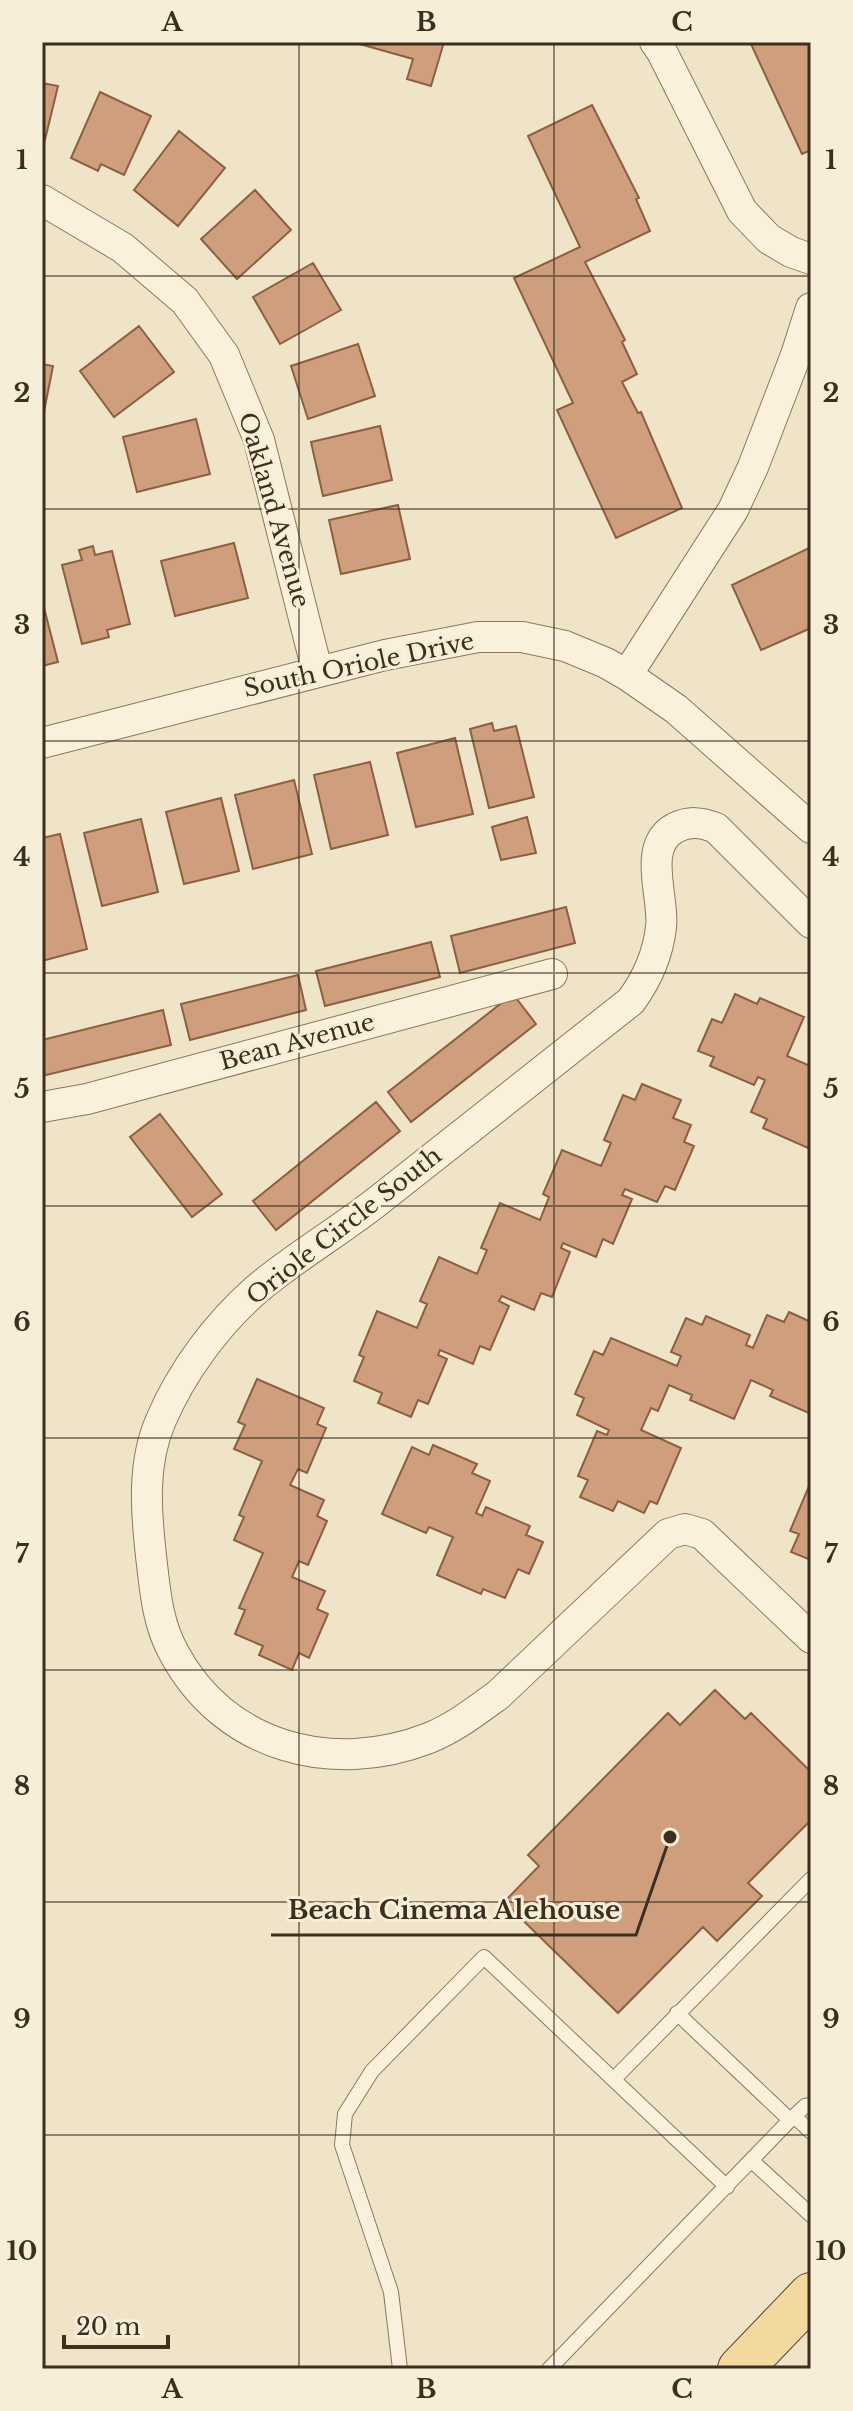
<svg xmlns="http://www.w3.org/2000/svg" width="853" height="2411" font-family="'Libre Baskerville',serif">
<rect width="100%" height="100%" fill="#f0e4c8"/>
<path fill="#cf9f7d" stroke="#8d5f41" stroke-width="2" d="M444,42L431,86L407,79L413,59L356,43Z
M750,42H811V150L802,154Z
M42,83L58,86L42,152Z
M100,92L151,116L124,175L101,164L98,171L71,158Z
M592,105L639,198L636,199L650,231L585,262L625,340L622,342L637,374L622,382L638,413L641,412L682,508L616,538L557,410L573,403L514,278L580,247L528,136Z
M179,131L225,168L178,226L134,190Z
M255,190L291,230L237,279L201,239Z
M313,263L341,310L280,344L253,297Z
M139,326L174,372L114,417L80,371Z
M358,344L375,396L308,419L291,366Z
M42,364L53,366L42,422Z
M196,419L210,474L137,492L123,437Z
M380,426L392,480L323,496L311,442Z
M398,505L410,559L341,574L329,520Z
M234,543L248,598L175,616L161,561Z
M93,546L95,555L112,551L130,624L107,630L109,637L82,644L62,565L82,560L79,550Z
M811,547V628L761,650L732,585Z
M42,600L58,662L42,666Z
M492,723L494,731L516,726L534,797L489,808L470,729Z
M455,738L473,814L416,827L397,753Z
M370,762L388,835L331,849L314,775Z
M294,780L312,854L253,869L235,795Z
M221,798L239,871L184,884L166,812Z
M527,817L536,853L501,860L492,827Z
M141,819L158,892L102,906L84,833Z
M60,834L87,949L42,961V838Z
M566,907L575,943L460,973L451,936Z
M431,942L440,977L325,1006L316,971Z
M298,975L306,1010L190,1040L181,1004Z
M513,994L536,1024L411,1122L388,1092Z
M735,994L757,1004L760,998L804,1017L787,1056L810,1066L811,1063V1141L808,1148L763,1128L767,1119L751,1112L765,1080L758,1077L754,1085L710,1066L714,1057L698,1051L712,1019L722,1023Z
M163,1010L171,1045L42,1076V1040Z
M642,1084L681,1100L673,1118L691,1125L684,1142L694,1146L675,1190L665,1186L657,1202L625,1189L622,1195L632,1199L613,1244L603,1239L596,1257L563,1243L561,1248L570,1252L552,1297L541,1293L534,1310L502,1296L499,1301L509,1306L490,1350L480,1346L473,1364L440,1350L438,1355L447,1359L428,1404L418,1400L411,1417L378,1403L382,1393L354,1381L364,1357L359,1355L377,1311L417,1328L427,1304L420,1301L439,1257L477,1274L487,1250L481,1248L500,1203L540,1220L549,1197L543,1194L562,1150L601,1166L611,1143L604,1140L623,1095L635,1100Z
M376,1102L400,1131L276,1230L253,1201Z
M160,1114L222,1194L192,1217L130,1137Z
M789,1312L811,1322V1414L770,1396L773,1390L751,1380L734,1419L690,1400L692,1395L669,1385L658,1411L651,1408L641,1430L681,1448L657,1504L650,1501L644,1513L618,1501L613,1511L580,1497L588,1480L578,1476L597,1431L607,1435L609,1430L577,1415L584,1398L575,1394L594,1351L603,1355L611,1338L677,1366L681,1356L671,1352L686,1318L702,1325L706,1316L750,1335L746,1345L753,1348L767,1315L784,1322Z
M257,1379L324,1408L317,1424L326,1428L307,1473L298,1469L290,1485L324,1500L317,1516L327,1521L308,1565L299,1561L292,1577L325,1591L317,1609L328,1614L309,1658L299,1653L292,1670L259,1655L263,1646L235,1634L245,1610L239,1608L263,1553L234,1540L244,1517L239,1515L262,1461L234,1449L245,1425L238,1422Z
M433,1445L477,1464L472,1473L490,1481L476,1513L482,1516L486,1507L530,1526L526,1535L543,1542L529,1574L518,1569L505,1598L483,1589L481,1594L437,1575L453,1537L429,1527L426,1533L382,1514L412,1447L429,1455Z
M809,1486L811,1487V1560L791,1552L799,1534L790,1531Z
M715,1690L745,1719L751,1713L811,1772V1820L748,1883L762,1896L717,1941L703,1927L618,2013L504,1902L539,1866L528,1855L668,1713L680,1725Z"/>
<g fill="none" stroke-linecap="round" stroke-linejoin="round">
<defs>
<path id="service" d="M677,2013L790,2120
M614,2079L811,1879
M795,2117L811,2132
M752,2161L811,2215
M400,2369L391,2292L342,2145L345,2114L372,2071L484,1957L727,2187
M549,2369L790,2120L805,2106L811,2105"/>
<path id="minor" d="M655,42L662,52L742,211L769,239L791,252L811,259
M42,200L123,248L185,301L224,355L259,440L317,670
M627,675L733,510L753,467L796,355L811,308
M42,743L385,655L478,637H522L565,646L606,663L627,675L676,709L811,828
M811,923L716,828C701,822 689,821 675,828C641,846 665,899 661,927C658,955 647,979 631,1001C547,1068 463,1134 379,1200C340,1231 295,1257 257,1289C217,1324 182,1371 161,1420C142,1463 146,1511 151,1556C155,1589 157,1623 174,1653C224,1747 332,1776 429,1738C454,1728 476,1711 498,1695L668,1534L685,1529L702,1534L811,1638
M42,1107L87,1099L552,974"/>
<path id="primary" d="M740,2369L811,2295"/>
</defs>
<use href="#service" stroke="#8d765c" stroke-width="16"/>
<use href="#minor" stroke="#8d765c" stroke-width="32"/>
<use href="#primary" stroke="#5b4430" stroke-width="46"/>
<use href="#service" stroke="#faf1dc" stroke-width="14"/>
<use href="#minor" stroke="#faf1dc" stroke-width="30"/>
<use href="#primary" stroke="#f3d9a0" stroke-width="44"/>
</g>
<path fill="none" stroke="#3d2e20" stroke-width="2" stroke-opacity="0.55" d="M299,42V2369M554,42V2369M42,276H811M42,509H811M42,741H811M42,973H811M42,1206H811M42,1438H811M42,1670H811M42,1902H811M42,2135H811"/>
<g text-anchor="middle" stroke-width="6" stroke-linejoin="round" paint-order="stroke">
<g font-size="24" fill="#3d2e20" stroke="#f7eed8">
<text transform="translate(274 510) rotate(74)" y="8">Oakland Avenue</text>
<text transform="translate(359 665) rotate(-12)" y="8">South Oriole Drive</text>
<text transform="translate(297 1042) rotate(-15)" y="8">Bean Avenue</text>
<text transform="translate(344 1226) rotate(-38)" y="8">Oriole Circle South</text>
</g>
</g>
<path fill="none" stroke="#3d2e20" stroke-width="3" d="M670 1837L636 1935H271"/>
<circle fill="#3d2e20" stroke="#f7eed8" stroke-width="3" cx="670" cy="1837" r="8"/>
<g font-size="26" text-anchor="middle" font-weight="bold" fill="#3d2e20" stroke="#f7eed8" stroke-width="6" stroke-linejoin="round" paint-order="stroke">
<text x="454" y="1919">Beach Cinema Alehouse</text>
</g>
<rect width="853" height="2411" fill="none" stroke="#f7eed8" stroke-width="88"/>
<path d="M64 2335v12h104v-12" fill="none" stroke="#3d2e20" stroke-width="4"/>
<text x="76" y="2335" font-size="24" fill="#3d2e20" stroke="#f7eed8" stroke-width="6" paint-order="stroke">20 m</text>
<rect x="44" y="44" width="765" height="2323" fill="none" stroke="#3d2e20" stroke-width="3"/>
<g font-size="26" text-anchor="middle" font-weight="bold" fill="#3d2e20">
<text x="172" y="31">A</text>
<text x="426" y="31">B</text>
<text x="682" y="31">C</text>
<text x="22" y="169">1</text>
<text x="831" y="169">1</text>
<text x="22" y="402">2</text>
<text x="831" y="402">2</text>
<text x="22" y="634">3</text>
<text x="831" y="634">3</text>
<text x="22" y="866">4</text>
<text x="831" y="866">4</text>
<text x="22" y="1098">5</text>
<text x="831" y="1098">5</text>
<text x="22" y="1331">6</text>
<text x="831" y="1331">6</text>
<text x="22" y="1563">7</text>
<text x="831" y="1563">7</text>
<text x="22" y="1795">8</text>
<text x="831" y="1795">8</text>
<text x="22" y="2028">9</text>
<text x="831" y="2028">9</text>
<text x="22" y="2260">10</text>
<text x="831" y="2260">10</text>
<text x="172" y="2398">A</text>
<text x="426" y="2398">B</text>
<text x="682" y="2398">C</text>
</g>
</svg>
